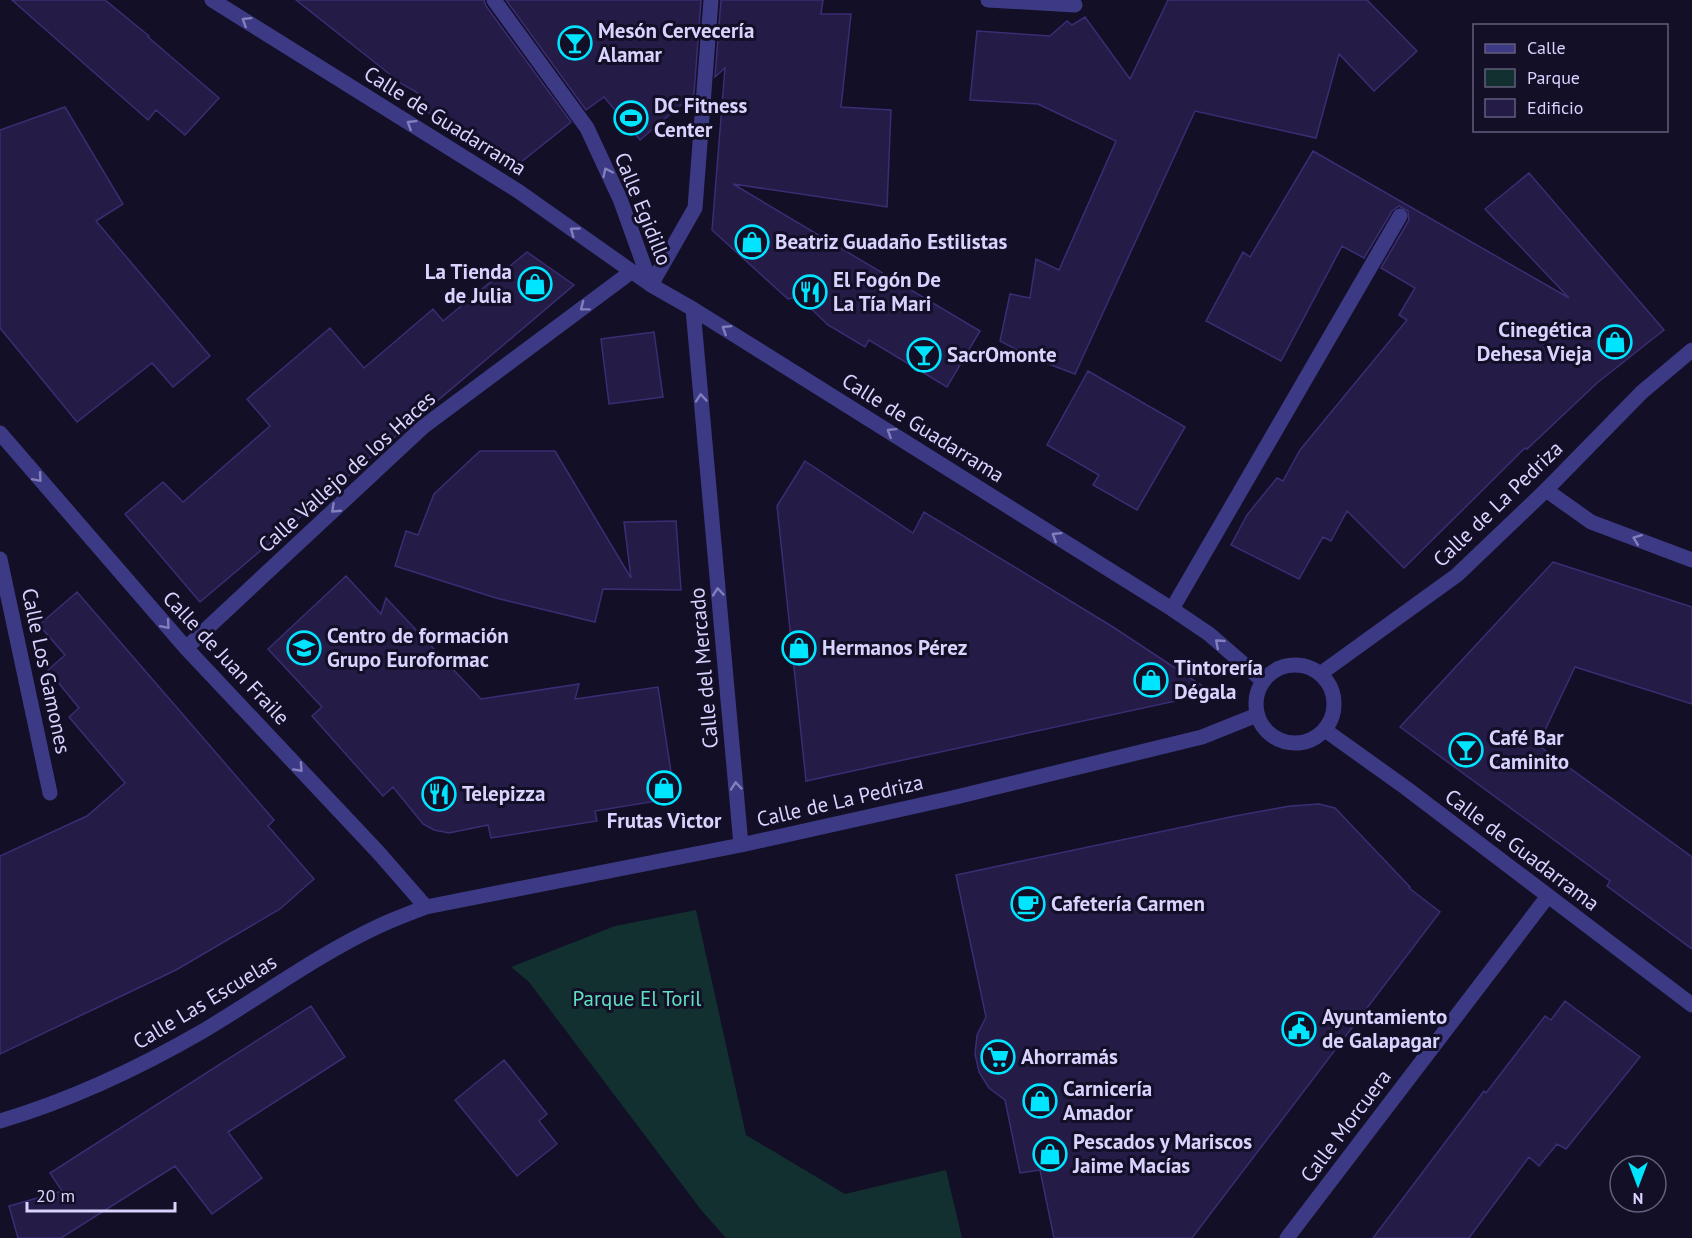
<svg xmlns="http://www.w3.org/2000/svg" width="1692" height="1238" font-family="'PT Sans',sans-serif">
<rect width="100%" height="100%" fill="#130f26"/>
<path fill="#12302f" d="M696,910L746,1135L845,1194L946,1170L962,1238H726L702,1211L529,982L511,967L615,926Z"/>
<path fill="#241b47" stroke="#3b2d73" stroke-width="1.5" d="M12,0H105L149,36L148,37L219,98L185,135L156,110L148,120Z
M296,0H484L486,6L571,122L521,162L505,152L500,160L417,105L423,96L402,84Z
M506,0H701L694,94L640,140L604,97L586,110Z
M721,0H823L821,14H851L841,107L891,110L887,207L733,184L980,331L947,387L869,340L865,347L828,325L799,297L788,299L712,230L725,68L715,77Z
M1168,0H1367L1417,51L1374,91L1339,54L1316,138L1195,111L1075,374L1033,358L1000,341L1010,294L1030,298L1036,259L1059,270L1116,141L1038,104L970,100L977,31L1050,36L1067,21L1072,25L1085,17L1130,79Z
M65,107L123,204L96,221L210,356L173,387L152,363L77,422L0,328V130Z
M1313,151L1569,298L1485,209L1529,173L1664,330L1597,383L1527,449L1525,448L1404,568L1347,511L1331,541L1323,537L1299,579L1231,545L1247,515L1277,478L1283,481L1300,450L1407,320L1399,315L1415,288L1381,268L1409,220L1408,211L1399,206L1392,211L1364,258L1342,246L1281,361L1206,321L1243,252L1250,257Z
M527,252L574,285L200,602L125,514L163,482L183,502L270,426L247,399L330,328L364,368L433,309L443,321Z
M654,332L663,397L609,404L601,339Z
M1088,371L1185,427L1137,510L1093,485L1099,475L1047,445Z
M480,451H555L631,578L624,522L676,521L681,590L603,589L595,622L496,598L395,566L406,531L418,535L434,494Z
M805,461L913,533L924,512L1113,627L1213,693L806,781L777,506Z
M1553,562L1692,607V704L1575,667L1538,745L1692,857V949L1607,886L1610,881L1400,727Z
M346,576L381,614L386,598L481,699L579,684L575,699L658,687L675,798L595,811L597,821L491,838L488,825L449,833L434,830L423,824L393,787L383,796L312,716L322,707L268,649Z
M77,592L274,820L268,826L314,879L280,909L176,970L0,1054V856L87,816L125,783L69,717L79,708L48,670L65,655L39,625Z
M1319,804L1335,808L1410,887L1409,888L1440,912L1192,1238H1054L1040,1170L1020,1173L1005,1100L989,1088L979,1072L975,1054L977,1035L986,1017L956,875L1235,816L1290,806Z
M1565,1001L1640,1057L1566,1149L1557,1144L1539,1166L1529,1157L1469,1238H1373L1484,1091L1486,1093L1545,1016L1551,1020Z
M311,1006L345,1057L228,1132L262,1178L212,1214L175,1166L61,1238H18L9,1206L62,1191L50,1173Z
M504,1060L547,1114L539,1121L557,1144L517,1176L455,1100Z"/>
<g fill="none" stroke-linecap="round" stroke-linejoin="round">
<path stroke="#3d3a85" stroke-width="15" d="M212,0L518,191L651,285L693,309L1172,609L1209,634L1263,681
M494,0L587,128L620,199L651,285
M988,0L1075,5
M651,285L695,208L711,0
M693,309L741,845
M0,433L186,648L378,852L426,907
M1546,490L1591,522L1692,560
M0,559L50,793
M1172,609L1400,216
M186,648L423,427L631,272
M1320,674L1457,575L1546,490L1642,392L1692,350
M0,1121C71,1100 139,1068 203,1031C262,996 317,955 379,926C394,919 410,913 426,907L741,845L952,798L1202,737L1257,715
M1287,1238L1548,896"/>
<path stroke="#3d3a85" stroke-width="15" d="M1256 704a39 39 0 1 1 78 0a39 39 0 1 1-78 0Z
M1325,730L1406,788L1692,1005"/>
</g>
<defs><path id="oneway-chevron" d="M-2-3.5L2.5 0L-2 3.5" fill="none" stroke-width="1.6" stroke-linecap="round" stroke-linejoin="round" transform="scale(1.5)"/></defs>
<g stroke="#837fbc">
<use href="#oneway-chevron" transform="translate(246 21) rotate(-148)"/>
<use href="#oneway-chevron" transform="translate(411 124) rotate(-148)"/>
<use href="#oneway-chevron" transform="translate(607 172) rotate(-115)"/>
<use href="#oneway-chevron" transform="translate(574 231) rotate(-144)"/>
<use href="#oneway-chevron" transform="translate(584 307) rotate(143)"/>
<use href="#oneway-chevron" transform="translate(726 329) rotate(-148)"/>
<use href="#oneway-chevron" transform="translate(701 398) rotate(-95)"/>
<use href="#oneway-chevron" transform="translate(891 432) rotate(-148)"/>
<use href="#oneway-chevron" transform="translate(38 478) rotate(49)"/>
<use href="#oneway-chevron" transform="translate(335 509) rotate(137)"/>
<use href="#oneway-chevron" transform="translate(1056 536) rotate(-148)"/>
<use href="#oneway-chevron" transform="translate(1637 539) rotate(-159)"/>
<use href="#oneway-chevron" transform="translate(718 592) rotate(-95)"/>
<use href="#oneway-chevron" transform="translate(166 625) rotate(49)"/>
<use href="#oneway-chevron" transform="translate(1219 643) rotate(-139)"/>
<use href="#oneway-chevron" transform="translate(299 768) rotate(47)"/>
<use href="#oneway-chevron" transform="translate(736 786) rotate(-95)"/>
</g>
<defs>
<symbol id="bar-ring" viewBox="-11 -11 22 22"><circle r="9.5" fill="#130f26" stroke="#00e5ff" stroke-width="1.5"/><path d="M-6-5H6L.8 .8V4.5H3.5V6h-7V4.5H-.8V.8Z" fill="#00e5ff"/></symbol>
<symbol id="stadium-ring" viewBox="-11 -11 22 22"><circle r="9.5" fill="#130f26" stroke="#00e5ff" stroke-width="1.5"/><path d="M0-5a6.5 5 0 1 0 0 10a6.5 5 0 1 0 0-10ZM-3.5-1.8h7v3.6h-7Z" fill="#00e5ff"/></symbol>
<symbol id="shop-ring" viewBox="-11 -11 22 22"><circle r="9.5" fill="#130f26" stroke="#00e5ff" stroke-width="1.5"/><path d="M-5-2.5h2.3a2.7 3.5 0 0 1 5.4 0H5L5.5 6h-11ZM-1.5-2.5h3a1.5 2.3 0 0 0-3 0Z" fill="#00e5ff"/></symbol>
<symbol id="restaurant-ring" viewBox="-11 -11 22 22"><circle r="9.5" fill="#130f26" stroke="#00e5ff" stroke-width="1.5"/><path d="M-5-6h1v4h1v-4h1v4h1v-4h1v5L-1.5 .5V6h-2V.5L-5-1ZM5-6V6H3V1.5H1.5Q1.5-4 5-6Z" fill="#00e5ff"/></symbol>
<symbol id="university-ring" viewBox="-11 -11 22 22"><circle r="9.5" fill="#130f26" stroke="#00e5ff" stroke-width="1.5"/><path d="M0-5L7-2L0 1L-7-2ZM-4 1L0 2.5L4 1V4Q0 6-4 4Z" fill="#00e5ff"/></symbol>
<symbol id="cafe-ring" viewBox="-11 -11 22 22"><circle r="9.5" fill="#130f26" stroke="#00e5ff" stroke-width="1.5"/><path d="M-5.5-4.5H6V0H3Q3 3.5 0 3.5H-2.5Q-5.5 3.5-5.5 0ZM3-3.2v2h1.7v-2ZM-6 4.5H4V6H-6Z" fill="#00e5ff"/></symbol>
<symbol id="civic-ring" viewBox="-11 -11 22 22"><circle r="9.5" fill="#130f26" stroke="#00e5ff" stroke-width="1.5"/><path d="M-.6-6.5H3V-4.5H.6V-3L4-1V1h2V6H-6V1h2V-1L-.6-3ZM-1.2 2.5V6h2.4V2.5Z" fill="#00e5ff"/></symbol>
<symbol id="supermarket-ring" viewBox="-11 -11 22 22"><circle r="9.5" fill="#130f26" stroke="#00e5ff" stroke-width="1.5"/><path d="M-6-5.5h2.5l.6 2H6L4.5 2H-2.5L-4.4-4H-6ZM-1.5 3.2a1.3 1.3 0 1 0 .1 0ZM3 3.2a1.3 1.3 0 1 0 .1 0Z" fill="#00e5ff"/></symbol>
</defs>
<g fill-rule="evenodd">
<use href="#bar-ring" x="556" y="24" width="38" height="38"/>
<use href="#stadium-ring" x="612" y="99" width="38" height="38"/>
<use href="#shop-ring" x="733" y="223" width="38" height="38"/>
<use href="#shop-ring" x="516" y="265" width="38" height="38"/>
<use href="#restaurant-ring" x="791" y="273" width="38" height="38"/>
<use href="#shop-ring" x="1596" y="323" width="38" height="38"/>
<use href="#bar-ring" x="905" y="336" width="38" height="38"/>
<use href="#university-ring" x="285" y="629" width="38" height="38"/>
<use href="#shop-ring" x="780" y="629" width="38" height="38"/>
<use href="#shop-ring" x="1132" y="661" width="38" height="38"/>
<use href="#bar-ring" x="1447" y="731" width="38" height="38"/>
<use href="#shop-ring" x="645" y="769" width="38" height="38"/>
<use href="#restaurant-ring" x="420" y="775" width="38" height="38"/>
<use href="#cafe-ring" x="1009" y="885" width="38" height="38"/>
<use href="#civic-ring" x="1280" y="1010" width="38" height="38"/>
<use href="#supermarket-ring" x="979" y="1038" width="38" height="38"/>
<use href="#shop-ring" x="1021" y="1082" width="38" height="38"/>
<use href="#shop-ring" x="1031" y="1135" width="38" height="38"/>
</g>
<g text-anchor="middle" stroke-width="6" stroke-linejoin="round" paint-order="stroke">
<g font-size="21" font-weight="bold" fill="#d9d4ff" stroke="#130f26" text-anchor="start">
<text x="598" y="38">Mesón Cervecería<tspan x="598" dy="24">Alamar</tspan></text>
<text x="654" y="113">DC Fitness<tspan x="654" dy="24">Center</tspan></text>
<text x="775" y="249">Beatriz Guadaño Estilistas</text>
<text x="512" y="279" text-anchor="end">La Tienda<tspan x="512" dy="24">de Julia</tspan></text>
<text x="833" y="287">El Fogón De<tspan x="833" dy="24">La Tía Mari</tspan></text>
<text x="1592" y="337" text-anchor="end">Cinegética<tspan x="1592" dy="24">Dehesa Vieja</tspan></text>
<text x="947" y="362">SacrOmonte</text>
<text x="327" y="643">Centro de formación<tspan x="327" dy="24">Grupo Euroformac</tspan></text>
<text x="822" y="655">Hermanos Pérez</text>
<text x="1174" y="675">Tintorería<tspan x="1174" dy="24">Dégala</tspan></text>
<text x="1489" y="745">Café Bar<tspan x="1489" dy="24">Caminito</tspan></text>
<text x="462" y="801">Telepizza</text>
<text x="664" y="828" text-anchor="middle">Frutas Vìctor</text>
<text x="1051" y="911">Cafetería Carmen</text>
<text x="1322" y="1024">Ayuntamiento<tspan x="1322" dy="24">de Galapagar</tspan></text>
<text x="1021" y="1064">Ahorramás</text>
<text x="1063" y="1096">Carnicería<tspan x="1063" dy="24">Amador</tspan></text>
<text x="1073" y="1149">Pescados y Mariscos<tspan x="1073" dy="24">Jaime Macías</tspan></text>
</g>
<g font-size="21" fill="#d9d4ff" stroke="#130f26">
<text transform="translate(445 121) rotate(32)" y="7">Calle de Guadarrama</text>
<text transform="translate(643 209) rotate(68)" y="7">Calle Egidillo</text>
<text transform="translate(923 428) rotate(32)" y="7">Calle de Guadarrama</text>
<text transform="translate(347 472) rotate(-42)" y="7">Calle Vallejo de los Haces</text>
<text transform="translate(1498 504) rotate(-44)" y="7">Calle de La Pedriza</text>
<text transform="translate(226 658) rotate(47)" y="7">Calle de Juan Fraile</text>
<text transform="translate(704 668) rotate(-95)" y="7">Calle del Mercado</text>
<text transform="translate(46 671) rotate(78)" y="7">Calle Los Gamones</text>
<text transform="translate(840 801) rotate(-13)" y="7">Calle de La Pedriza</text>
<text transform="translate(1522 850) rotate(37)" y="7">Calle de Guadarrama</text>
<text transform="translate(205 1002) rotate(-31)" y="7">Calle Las Escuelas</text>
<text transform="translate(1346 1126) rotate(-53)" y="7">Calle Morcuera</text>
</g>
<g font-size="21" fill="#5fe0c0" stroke="#130f26">
<text x="637" y="1006">Parque El Toril</text>
</g>
</g>
<rect x="1473" y="24" width="195" height="108" fill="#130f26" stroke="#625e7d" stroke-width="1.5"/>
<rect x="1485" y="44" width="30" height="9" fill="#3d3a85" stroke="#625e7d" stroke-width="1.5"/>
<text x="1527" y="54" font-size="18" fill="#d9d4ff">Calle</text>
<rect x="1485" y="69" width="30" height="18" fill="#12302f" stroke="#625e7d" stroke-width="1.5"/>
<text x="1527" y="84" font-size="18" fill="#d9d4ff">Parque</text>
<rect x="1485" y="99" width="30" height="18" fill="#241b47" stroke="#625e7d" stroke-width="1.5"/>
<text x="1527" y="114" font-size="18" fill="#d9d4ff">Edificio</text>
<g transform="translate(1638 1184) rotate(180)"><circle r="28" fill="#130f26" stroke="#625e7d" stroke-width="1.5"/>
<path d="M0-4.5L10 22L0 15L-10 22Z" fill="#00e5ff"/>
<text y="-9" font-size="16" font-weight="bold" text-anchor="middle" fill="#d9d4ff">N</text>
</g>
<path d="M27 1202v9h148v-9" fill="none" stroke="#d9d4ff" stroke-width="3"/>
<text x="36" y="1202" font-size="18" fill="#d9d4ff" stroke="#130f26" stroke-width="4.5" paint-order="stroke">20 m</text>
</svg>
